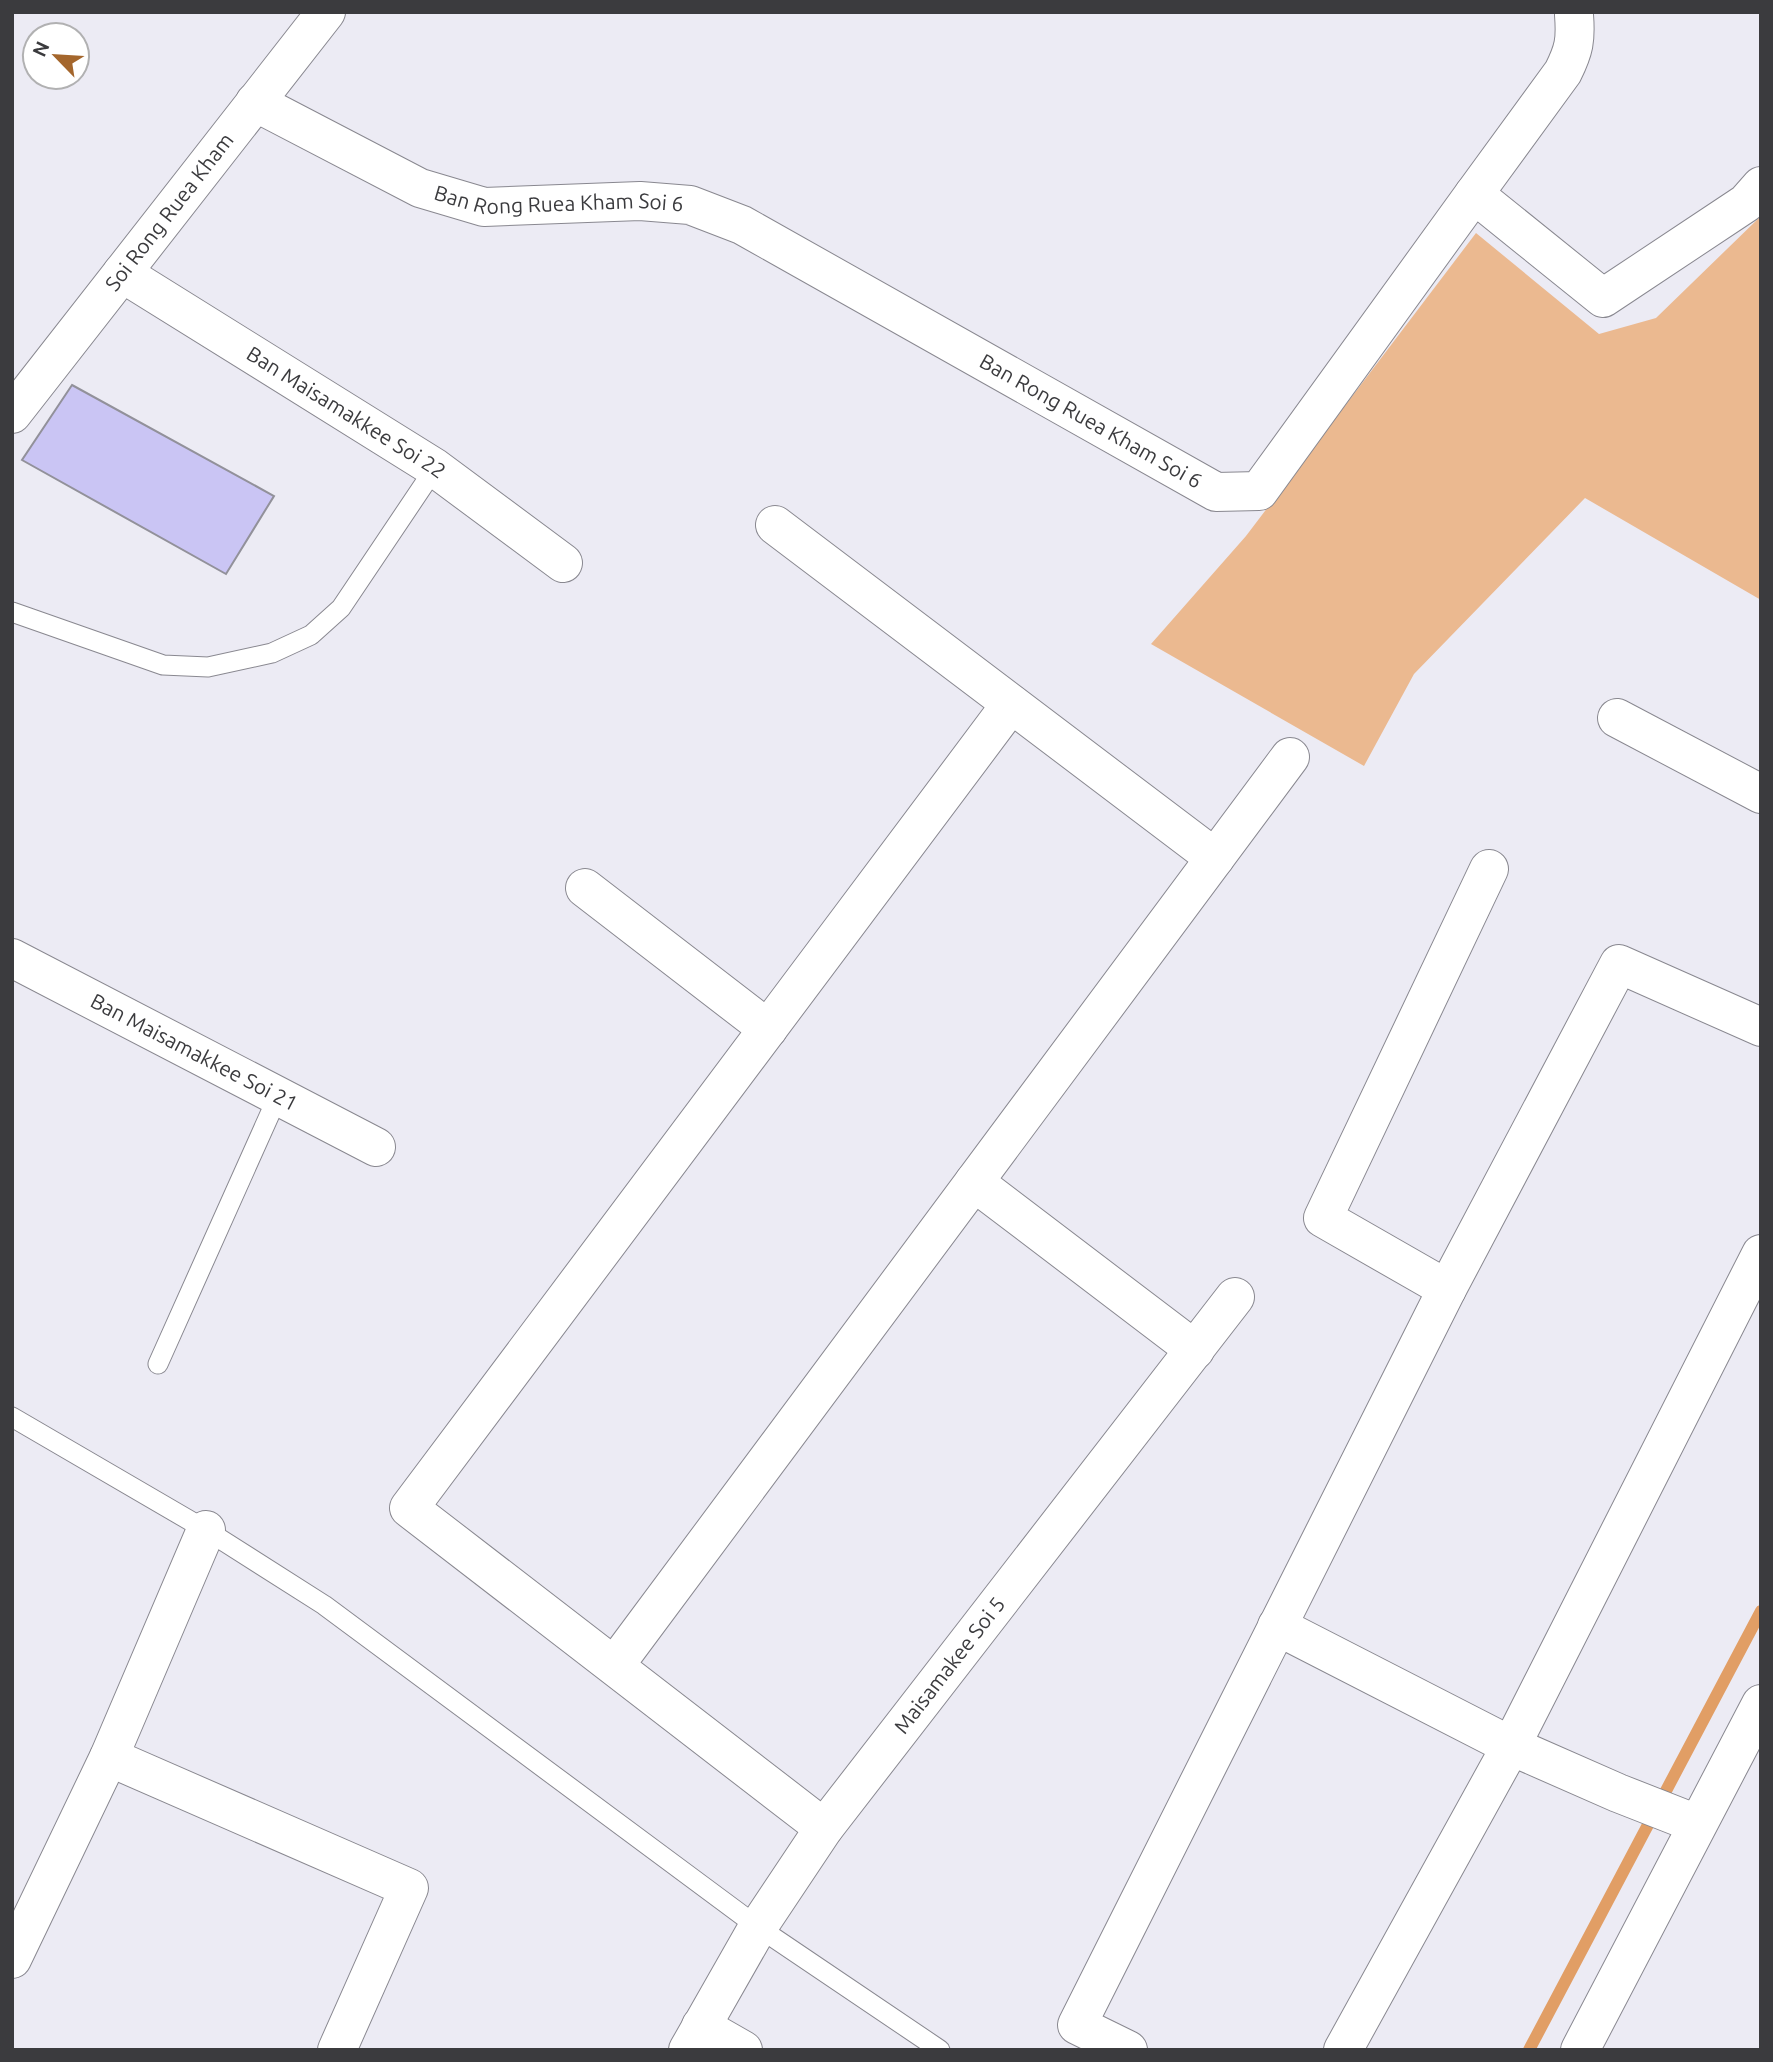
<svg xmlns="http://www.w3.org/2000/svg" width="1773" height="2062" font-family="Ubuntu,sans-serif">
<rect width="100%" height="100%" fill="#ecebf4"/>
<path fill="#ebb990" d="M1761,216V600L1585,498L1414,674L1364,766L1151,644L1246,536L1476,233L1599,334L1656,318Z"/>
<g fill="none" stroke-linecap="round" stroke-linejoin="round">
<path stroke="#e19e65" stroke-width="12" d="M1529,2050L1761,1611"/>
</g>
<path fill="#cac5f4" stroke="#92919a" stroke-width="2" d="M72,385L274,496L226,574L22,460Z"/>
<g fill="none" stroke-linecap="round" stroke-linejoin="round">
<defs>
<path id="service" d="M12,612L163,665L208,667L272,653L311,635L341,608L435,468
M158,1364L278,1096
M12,1417L206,1530L324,1605L758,1927L940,2050"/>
<g id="minor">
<path id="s1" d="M255,102L420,188L484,207L640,201L690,205L742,225L1216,492L1259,491L1474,194L1603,298L1746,203L1761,186"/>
<path d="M1474,194L1563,72C1574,50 1576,40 1574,15"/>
<path id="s2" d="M122,273L435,468L563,563"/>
<path d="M775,525L1215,858"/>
<path d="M1617,718L1761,794"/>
<path d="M585,888L768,1029"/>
<path id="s3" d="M12,958L376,1147"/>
<path d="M974,1182L1195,1350"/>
<path d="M1447,1289L1323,1218L1489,869"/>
<path d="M1277,1626L1511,1746L1618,1793L1697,1824"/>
<path d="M615,1665L1290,757"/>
<path d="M109,1757L409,1888L337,2050"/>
<path d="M824,1828L409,1508L1011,704"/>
<path d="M12,1959L109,1757L206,1530"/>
<path d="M701,2026L743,2050"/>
<path id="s4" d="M688,2050L758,1927L824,1828L1235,1297"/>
<path d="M1128,2050L1077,2025L1447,1289L1619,964L1761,1027"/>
<path d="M1343,2050L1511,1746L1761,1254"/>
<path d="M1580,2050L1761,1704"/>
</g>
<g id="tertiary">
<path id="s5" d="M12,414L326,12"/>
</g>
</defs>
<use href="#service" stroke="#898890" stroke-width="21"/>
<use href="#minor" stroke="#898890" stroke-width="40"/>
<use href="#tertiary" stroke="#898890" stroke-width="40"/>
<use href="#service" stroke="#fff" stroke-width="19"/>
<use href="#minor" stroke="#fff" stroke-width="38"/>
<use href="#tertiary" stroke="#fff" stroke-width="38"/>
</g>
<g text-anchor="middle" stroke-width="5" stroke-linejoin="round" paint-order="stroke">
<g font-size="21" fill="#3b3b3e" stroke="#fff">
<text dy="7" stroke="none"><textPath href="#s1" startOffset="327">Ban Rong Ruea Kham Soi 6</textPath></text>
<text dy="7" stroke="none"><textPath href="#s5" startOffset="256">Soi Rong Ruea Kham</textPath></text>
<text dy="7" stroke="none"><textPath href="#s2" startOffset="264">Ban Maisamakkee Soi 22</textPath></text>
<text dy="7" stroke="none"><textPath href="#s1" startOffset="915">Ban Rong Ruea Kham Soi 6</textPath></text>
<text dy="7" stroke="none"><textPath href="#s3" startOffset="205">Ban Maisamakkee Soi 21</textPath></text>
<text dy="7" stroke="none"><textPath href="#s4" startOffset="466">Maisamakee Soi 5</textPath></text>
</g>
</g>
<rect width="1773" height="2062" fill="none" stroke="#3b3b3e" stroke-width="28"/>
<g transform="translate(56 56) rotate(295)"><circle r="33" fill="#ffffff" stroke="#b1b1b2" stroke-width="2"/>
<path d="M0-5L12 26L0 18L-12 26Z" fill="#a4662c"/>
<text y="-10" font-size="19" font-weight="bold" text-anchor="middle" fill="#3b3b3e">N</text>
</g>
</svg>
